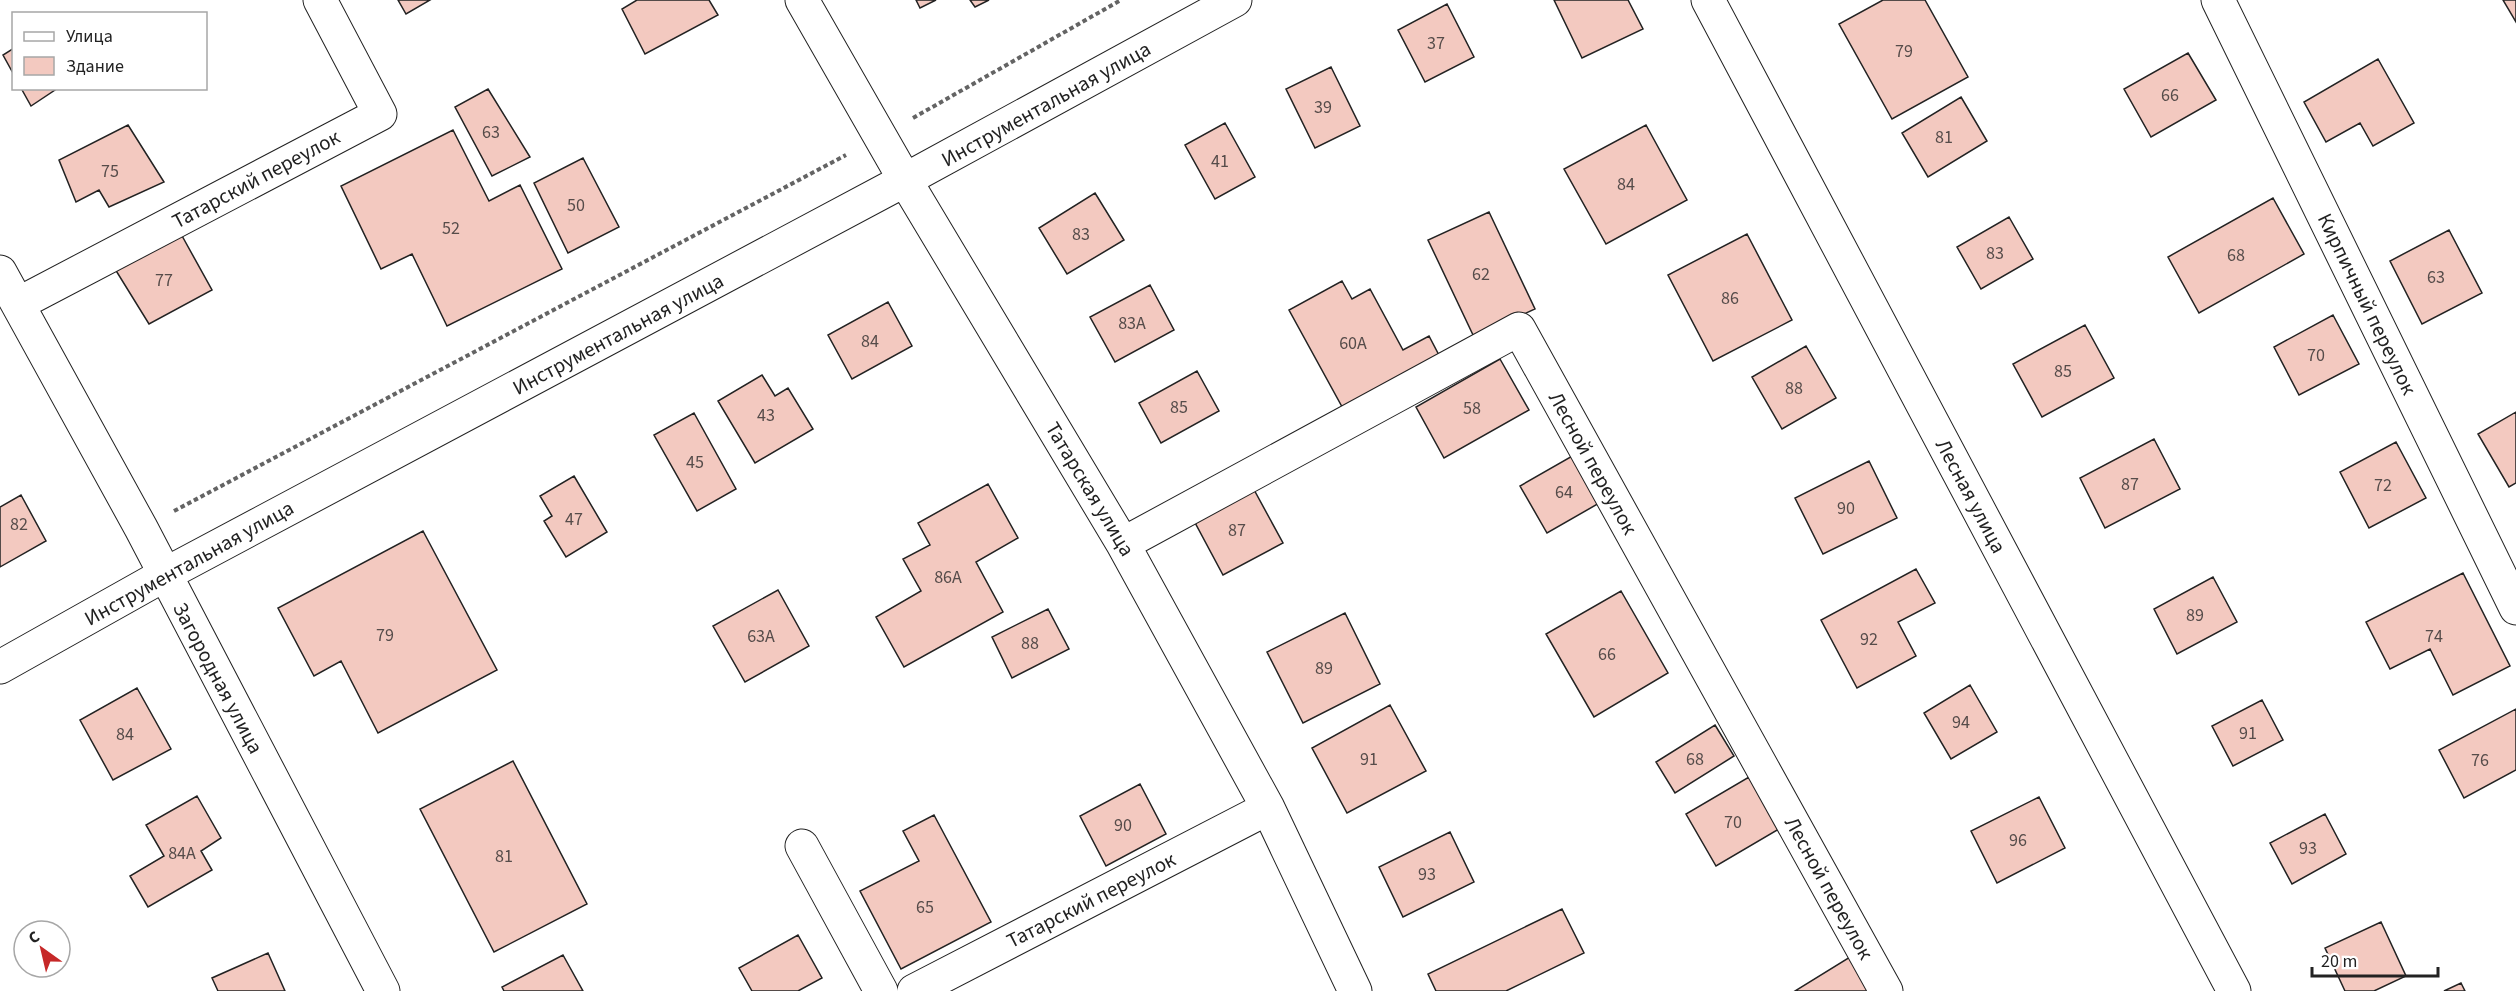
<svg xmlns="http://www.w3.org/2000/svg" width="2516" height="991" font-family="'Source Sans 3',sans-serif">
<rect width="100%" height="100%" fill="#fff"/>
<path fill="#f3c9c0" stroke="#222" stroke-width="1.5" d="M398,0H430L406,14Z
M637,0H709L718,15L645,54L622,9Z
M916,0H936L920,8Z
M970,0H989L975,7Z
M1554,0H1628L1643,29L1582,58Z
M1883,0H1925L1968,77L1892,119L1839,24Z
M2503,0H2516V22Z
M1447,4L1474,57L1425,82L1398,30Z
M14,48V75L3,55Z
M2188,53L2216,100L2151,137L2124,89Z
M2378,59L2414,123L2373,146L2360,123L2326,142L2304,102Z
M1331,67L1360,126L1315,148L1286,89Z
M21,88H58L31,106Z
M488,89L530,157L492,176L455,107Z
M1961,97L1987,141L1928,177L1902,133Z
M1225,123L1255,177L1215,199L1185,145Z
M128,125L164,182L109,207L99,190L76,202L59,160Z
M1646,125L1687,200L1606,244L1564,169Z
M453,130L489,201L520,185L562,269L447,326L412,254L381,269L341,186Z
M583,158L619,227L568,253L534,183Z
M1095,193L1124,240L1067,274L1039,228Z
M2273,198L2304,254L2199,313L2168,257Z
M1489,212L1535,309L1474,337L1428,240Z
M2009,217L2033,259L1981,289L1957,247Z
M2449,230L2482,293L2422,324L2390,261Z
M181,234L212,290L149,324L115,269Z
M1747,234L1792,320L1713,361L1668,275Z
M1342,281L1352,299L1370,289L1403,350L1429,336L1442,361L1346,414L1289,310Z
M1150,285L1174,330L1115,362L1090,317Z
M888,302L912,346L852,379L828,335Z
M2333,315L2359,364L2299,395L2274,347Z
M2085,325L2114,378L2042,417L2013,364Z
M1806,346L1836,398L1782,429L1752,377Z
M1500,359L1529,410L1444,458L1416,407Z
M1197,371L1219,411L1161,443L1139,403Z
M762,375L775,396L788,388L813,429L755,463L718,401Z
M2516,412V483L2509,487L2478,434Z
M694,413L736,489L697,511L654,435Z
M2154,439L2180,489L2105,528L2080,478Z
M2396,442L2426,498L2369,528L2340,472Z
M1581,451L1608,498L1547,533L1520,486Z
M1869,461L1897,518L1823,554L1795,498Z
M574,476L607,532L566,557L544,521L552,516L540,496Z
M988,484L1018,538L976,562L1003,612L904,667L876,617L921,591L903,559L930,545L918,523Z
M1252,486L1283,543L1223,575L1192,517Z
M21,495L46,541L0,567V507Z
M423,531L497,670L378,733L341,661L314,676L278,608Z
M1916,569L1935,603L1898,622L1916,656L1857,688L1821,620Z
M2463,573L2510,666L2453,695L2430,649L2390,669L2366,622Z
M2213,577L2237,622L2177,654L2154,609Z
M778,590L809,646L745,682L713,626Z
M1621,591L1668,673L1594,717L1546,634Z
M1048,609L1069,649L1012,678L992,637Z
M1345,613L1380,684L1303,723L1267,652Z
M1970,685L1997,732L1951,759L1924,713Z
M137,688L171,749L113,780L80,720Z
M2262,700L2283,740L2233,766L2212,726Z
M1390,705L1426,771L1347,813L1312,748Z
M2516,709V770L2464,798L2439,750Z
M1715,725L1734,756L1675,793L1656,762Z
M513,761L587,904L494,952L420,809Z
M1749,777L1779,829L1716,866L1686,814Z
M1140,784L1166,834L1106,866L1080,816Z
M197,796L221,838L201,851L212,870L148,907L130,876L164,856L146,825Z
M2039,797L2065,848L1997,883L1971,831Z
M2325,814L2346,854L2292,884L2270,843Z
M934,815L991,922L901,969L860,891L919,861L903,831Z
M1450,832L1474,882L1403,917L1379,867Z
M1562,909L1584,953L1506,991H1436L1428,974Z
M2381,922L2406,976L2374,991H2345L2325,948Z
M798,935L822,978L798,991H752L739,968Z
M268,953L285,991H218L212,978Z
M563,955L583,991H504L502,987Z
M1850,957L1870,991H1795Z
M2461,983L2465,991H2444Z"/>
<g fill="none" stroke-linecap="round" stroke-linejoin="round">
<defs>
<path id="minor" d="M802,0L905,180L1123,544L1268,808L1355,991
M1708,0L2234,991
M2218,0L2516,608
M0,272L141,528L383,991
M18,304L380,114L320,0
M1123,544L1519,329L1886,991
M0,667L164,575L905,180L1235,0
M802,846L881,991
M914,991L1268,808"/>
</defs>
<use href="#minor" stroke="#222" stroke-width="35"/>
<path stroke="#646464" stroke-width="4" stroke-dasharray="4.5 3" stroke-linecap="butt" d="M913,118L1121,0
M174,511L846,155"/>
<use href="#minor" stroke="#fff" stroke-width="33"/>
</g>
<g text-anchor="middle" stroke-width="4.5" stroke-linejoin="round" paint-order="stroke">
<g font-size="18" fill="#564c4a">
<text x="1436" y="49">37</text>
<text x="1904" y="57">79</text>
<text x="2170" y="101">66</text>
<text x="1323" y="113">39</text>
<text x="491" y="138">63</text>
<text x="1944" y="143">81</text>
<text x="1220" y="167">41</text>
<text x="110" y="177">75</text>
<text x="1626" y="190">84</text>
<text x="576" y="211">50</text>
<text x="451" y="234">52</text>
<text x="1081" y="240">83</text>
<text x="1995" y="259">83</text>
<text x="2236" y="261">68</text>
<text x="1481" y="280">62</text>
<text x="2436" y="283">63</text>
<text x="164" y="286">77</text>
<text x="1730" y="304">86</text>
<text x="1132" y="329">83А</text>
<text x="870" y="347">84</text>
<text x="1353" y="349">60А</text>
<text x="2316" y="361">70</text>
<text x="2063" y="377">85</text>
<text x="1794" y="394">88</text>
<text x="1179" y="413">85</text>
<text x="1472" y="414">58</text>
<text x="766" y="421">43</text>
<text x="695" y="468">45</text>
<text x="2130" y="490">87</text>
<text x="2383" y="491">72</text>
<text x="1564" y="498">64</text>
<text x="1846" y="514">90</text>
<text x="574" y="525">47</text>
<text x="19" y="530">82</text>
<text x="1237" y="536">87</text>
<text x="948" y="583">86А</text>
<text x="2195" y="621">89</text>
<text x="385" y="641">79</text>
<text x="761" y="642">63А</text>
<text x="2434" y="642">74</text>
<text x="1869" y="645">92</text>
<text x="1030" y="649">88</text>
<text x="1607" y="660">66</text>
<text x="1324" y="674">89</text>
<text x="1961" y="728">94</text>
<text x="2248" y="739">91</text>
<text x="125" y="740">84</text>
<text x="1369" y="765">91</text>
<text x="1695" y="765">68</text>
<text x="2480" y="766">76</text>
<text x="1733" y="828">70</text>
<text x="1123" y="831">90</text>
<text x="2018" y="846">96</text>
<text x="2308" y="854">93</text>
<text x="182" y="859">84А</text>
<text x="504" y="862">81</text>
<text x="1427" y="880">93</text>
<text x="925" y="913">65</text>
</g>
<g font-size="21" fill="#222" stroke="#fff">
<text transform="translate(1046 104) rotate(-29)" y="7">Инструментальная улица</text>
<text transform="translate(256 179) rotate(-28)" y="7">Татарский переулок</text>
<text transform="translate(2367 304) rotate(64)" y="7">Кирпичный переулок</text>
<text transform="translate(618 334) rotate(-28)" y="7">Инструментальная улица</text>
<text transform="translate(1593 463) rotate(61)" y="7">Лесной переулок</text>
<text transform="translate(1090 489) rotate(59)" y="7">Татарская улица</text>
<text transform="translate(1971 496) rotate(62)" y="7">Лесная улица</text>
<text transform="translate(189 563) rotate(-29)" y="7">Инструментальная улица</text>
<text transform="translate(218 678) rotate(62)" y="7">Загородная улица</text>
<text transform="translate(1829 888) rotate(61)" y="7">Лесной переулок</text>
<text transform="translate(1091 900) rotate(-27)" y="7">Татарский переулок</text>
</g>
</g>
<rect x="12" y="12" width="195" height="78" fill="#ffffff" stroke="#a7a7a7" stroke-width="1.5"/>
<rect x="24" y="32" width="30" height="9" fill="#ffffff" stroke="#a7a7a7" stroke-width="1.5"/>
<text x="66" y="42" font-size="18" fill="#222222">Улица</text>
<rect x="24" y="57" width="30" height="18" fill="#f3c9c0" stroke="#a7a7a7" stroke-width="1.5"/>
<text x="66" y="72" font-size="18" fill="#222222">Здание</text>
<g transform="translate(42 949) rotate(326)"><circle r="28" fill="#ffffff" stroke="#a7a7a7" stroke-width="1.5"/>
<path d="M0-4.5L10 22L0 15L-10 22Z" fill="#c62828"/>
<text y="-9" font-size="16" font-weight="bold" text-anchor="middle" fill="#222222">С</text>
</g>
<path d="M2312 967v9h126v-9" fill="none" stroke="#222222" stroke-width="3"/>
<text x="2321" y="967" font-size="18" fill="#222222" stroke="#ffffff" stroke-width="4.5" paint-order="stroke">20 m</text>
</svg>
